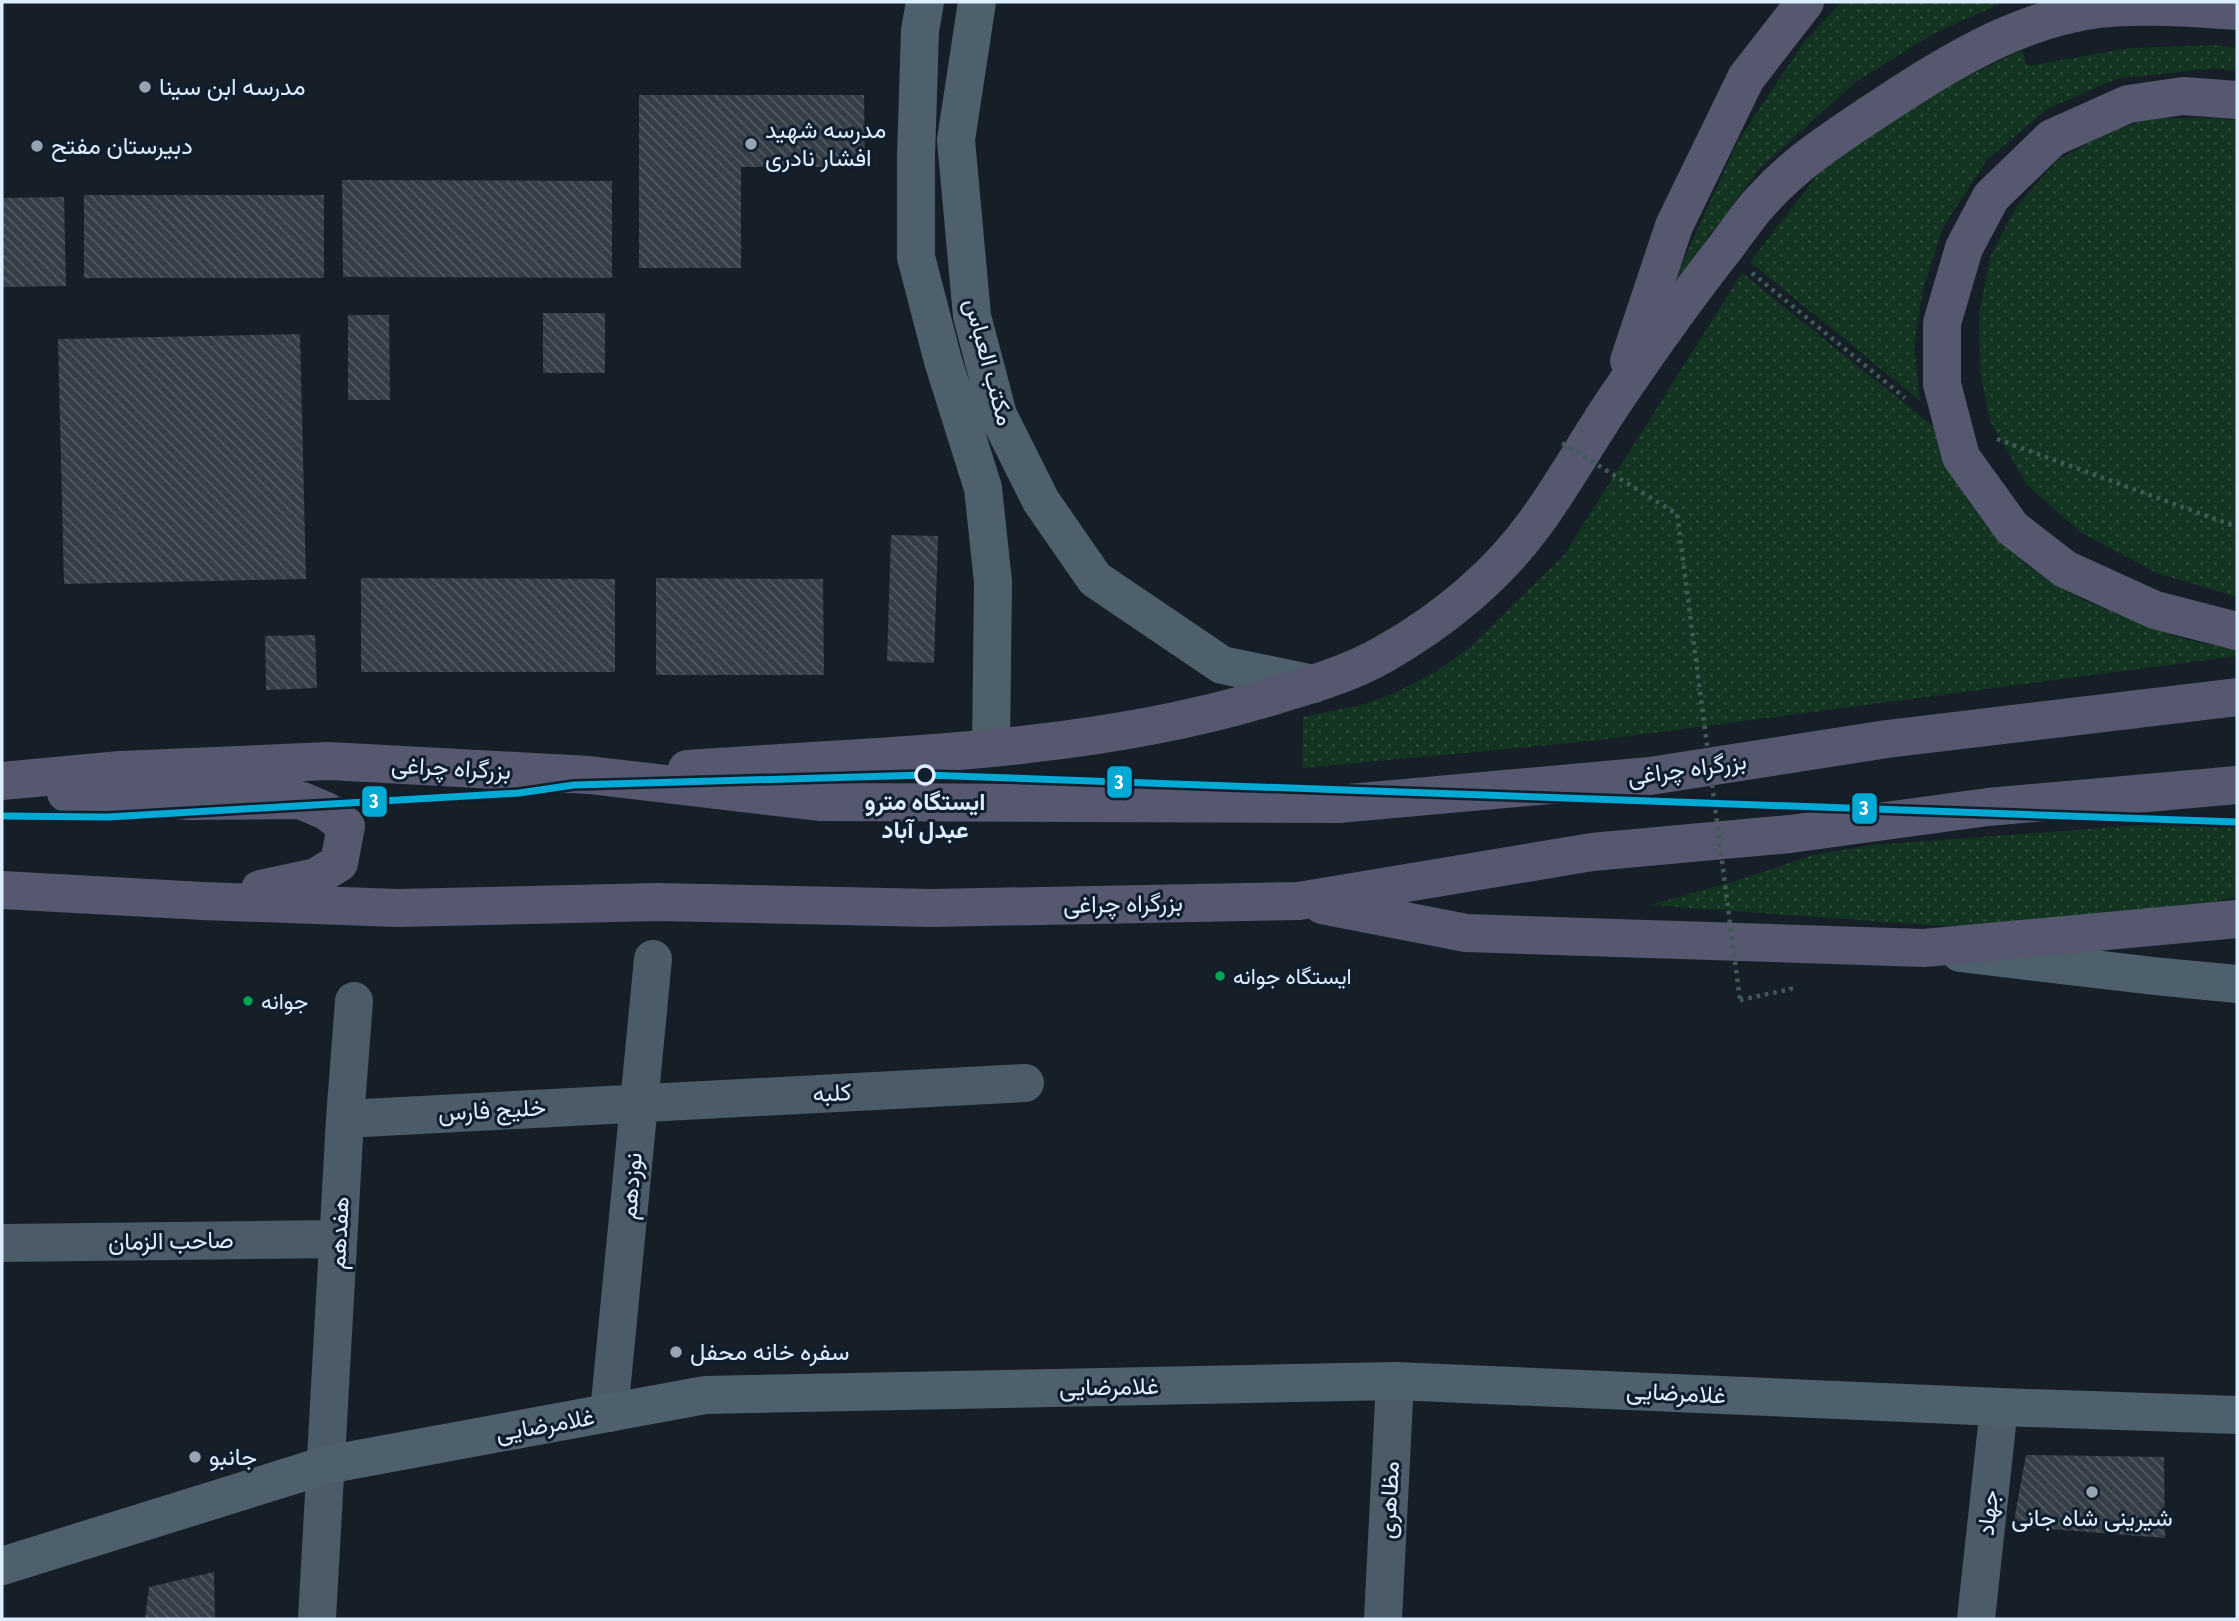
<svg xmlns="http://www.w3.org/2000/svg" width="2239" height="1621" font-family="'Fira Sans Condensed',Vazirmatn,sans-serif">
<defs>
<pattern id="grass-dots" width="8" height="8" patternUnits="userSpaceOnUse" patternTransform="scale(1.75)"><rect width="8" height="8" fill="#133420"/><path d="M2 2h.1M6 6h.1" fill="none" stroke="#2a4836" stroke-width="1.8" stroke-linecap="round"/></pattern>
<pattern id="building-back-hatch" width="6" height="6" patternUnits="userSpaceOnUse" patternTransform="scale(1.75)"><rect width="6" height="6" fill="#353e47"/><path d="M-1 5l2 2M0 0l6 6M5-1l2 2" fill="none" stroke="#525a63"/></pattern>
</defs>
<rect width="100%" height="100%" fill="#161e27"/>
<path fill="url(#grass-dots)" d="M1841,2H2004L1933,34L1857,81L1761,167L1671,287L1738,141L1804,42Z
M2214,45L2237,48V71L2216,68L2116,79L2047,109L1987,160L1943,227L1923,290L1914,345L1920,401L1750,262L1827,163L1945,87L2022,50L2027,66L2130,48Z
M2153,118H2215L2237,120V597L2157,573L2080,532L2027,485L1990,421L1980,370L1979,313L1991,254L2018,204L2058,160L2105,133Z
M1742,273L1934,427L1961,490L1981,518L2003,543L2027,565L2054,584L2083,600L2184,639L2237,650V656L1592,741L1302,768L1303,717L1365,704L1395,693L1432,674L1467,650L1564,555Z
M2237,818V897L2132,918L1984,929L1650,905L1742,879L1813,855L1872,845Z"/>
<path fill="url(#building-back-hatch)" d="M639,95H864L865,167H741V268H639Z
M342,180L612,181V278L343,277Z
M84,195H324V278H84Z
M64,197L66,286L2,287V198Z
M543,313H605V373H543Z
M348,315H389L390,400H348Z
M300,334L306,579L64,584L58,339Z
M891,535L938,536L934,663L887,661Z
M361,578L615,579V672H361Z
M656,578L823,579L824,675H656Z
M315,635L317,688L266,690L265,636Z
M2026,1455L2164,1457L2165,1538L2013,1526Z
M214,1572L215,1619H145L149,1587Z"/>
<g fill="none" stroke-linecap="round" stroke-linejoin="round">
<path stroke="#405a57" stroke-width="4.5" stroke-dasharray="3.5 5" stroke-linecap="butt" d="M1752,273L1905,398
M1997,439L2237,527
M1740,1000L1791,989L1790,982"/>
<path stroke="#4b5b67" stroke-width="38" d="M345,1119L1025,1083
M4,1243L338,1239
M609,1413L653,959
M317,1619L345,1119L354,1001
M1383,1619L1395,1381
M1976,1619L1999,1407"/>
<path stroke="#4f606d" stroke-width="38" d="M925,2L920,31L916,156V257L943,361L983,488L993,582L991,748
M977,2L956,140L972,316L998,415L1041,501L1095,579L1222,665L1314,684
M1960,953L2154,976L2237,984
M2,1566L326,1465L705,1395L1395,1381L1999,1407L2237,1415"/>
<path stroke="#55586e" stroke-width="38" d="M2237,100L2183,96L2128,104L2052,138L1991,197L1964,248L1942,323V384L1961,457L2012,528L2065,569L2155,610L2237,631
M1629,361L1674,226L1746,78L1805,2
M687,769C879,755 1077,754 1263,699C1303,687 1348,675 1384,654C1442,621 1497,576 1536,522C1565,482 1589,438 1617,397C1651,347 1687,296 1725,248C1738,231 1750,212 1765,197C1794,165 1830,141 1866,117C1937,70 2012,20 2099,9C2141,4 2195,8 2237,11
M2,781L120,770L329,761L589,775L819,802L1338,804L1650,776L1887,739L2237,697
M66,793L191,801L300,800L326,811L346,826L339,863L316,877L260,889
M2,890L203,901L397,908L657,902L931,908L1299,901L1592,852L1790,834L1988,807L2237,785
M1322,905L1466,933L1924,948L2237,919"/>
<path stroke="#405a57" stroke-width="4.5" stroke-dasharray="3.5 5" stroke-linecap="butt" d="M1562,443L1677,514L1740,1000"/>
<defs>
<path id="metro-1" d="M2,816L108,817L519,793L574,785L925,775L2237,822"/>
</defs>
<use href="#metro-1" stroke="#101e2d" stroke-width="12"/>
<use href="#metro-1" stroke="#00aad4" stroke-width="7"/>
</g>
<g fill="#97a5b3" stroke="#101e2d" stroke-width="2.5">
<circle cx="145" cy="87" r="7"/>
<circle cx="751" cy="144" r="7"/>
<circle cx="37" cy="146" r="7"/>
<circle cx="676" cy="1352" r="7"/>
<circle cx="195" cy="1457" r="7"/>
<circle cx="2092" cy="1492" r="7"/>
</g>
<circle fill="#101e2d" stroke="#dceeff" stroke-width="3.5" cx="925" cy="775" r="9"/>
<g fill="#00a651" stroke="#101e2d" stroke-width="2.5">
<circle cx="1220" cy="976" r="6"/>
<circle cx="248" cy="1001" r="6"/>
</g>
<g text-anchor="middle" stroke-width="6" stroke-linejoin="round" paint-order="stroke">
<g font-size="22" fill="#dceeff" stroke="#101e2d" text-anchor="start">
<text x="1233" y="984">ایستگاه جوانه</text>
<text x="261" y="1009">جوانه</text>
</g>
<g font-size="24" fill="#dceeff" stroke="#101e2d" text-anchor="start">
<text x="159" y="95">مدرسه ابن سینا</text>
<text x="765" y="138">مدرسه شهید<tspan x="765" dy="28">افشار نادری</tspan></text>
<text x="51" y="154">دبیرستان مفتح</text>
<text x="690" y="1360">سفره خانه محفل</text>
<text x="209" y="1465">جانبو</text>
<text x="2092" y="1526" text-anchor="middle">شیرینی شاه جانی</text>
</g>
<g font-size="24" fill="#dceeff" stroke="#101e2d">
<text transform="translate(989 362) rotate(75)" y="8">مکتب العباس</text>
<text transform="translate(451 768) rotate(3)" y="8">بزرگراه چراغی</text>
<text transform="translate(1687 769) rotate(-8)" y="8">بزرگراه چراغی</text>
<text transform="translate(1123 904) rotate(-1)" y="8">بزرگراه چراغی</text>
<text transform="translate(832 1093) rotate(-3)" y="8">کلبه</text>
<text transform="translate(492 1110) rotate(-3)" y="8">خلیج فارس</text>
<text transform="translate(631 1186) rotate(-85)" y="8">نوزدهم</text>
<text transform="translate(339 1233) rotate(-87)" y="8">هفدهم</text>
<text transform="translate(171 1241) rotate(-1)" y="8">صاحب الزمان</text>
<text transform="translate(1109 1387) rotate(-1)" y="8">غلامرضایی</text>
<text transform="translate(1676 1393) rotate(3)" y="8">غلامرضایی</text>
<text transform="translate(545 1425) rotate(-10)" y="8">غلامرضایی</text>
<text transform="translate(1389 1500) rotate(-87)" y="8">مظاهری</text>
<text transform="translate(1988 1513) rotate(-84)" y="8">جهاد</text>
</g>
<g font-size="24" font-weight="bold" fill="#dceeff" stroke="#101e2d">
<text x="925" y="810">ایستگاه مترو<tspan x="925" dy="28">عبدل آباد</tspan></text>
</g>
</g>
<g stroke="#101e2d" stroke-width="2.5">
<rect x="1106" y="765" width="27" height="34" rx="7" fill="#00aad4"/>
<rect x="361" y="785" width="27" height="33" rx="7" fill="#00aad4"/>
<rect x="1851" y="792" width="27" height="33" rx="7" fill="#00aad4"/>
</g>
<g font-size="19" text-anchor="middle" font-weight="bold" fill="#fff">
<text x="1119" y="789">3</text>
<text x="374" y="808">3</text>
<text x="1864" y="815">3</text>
</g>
<rect width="2239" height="1621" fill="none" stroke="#dceeff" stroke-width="7"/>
</svg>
